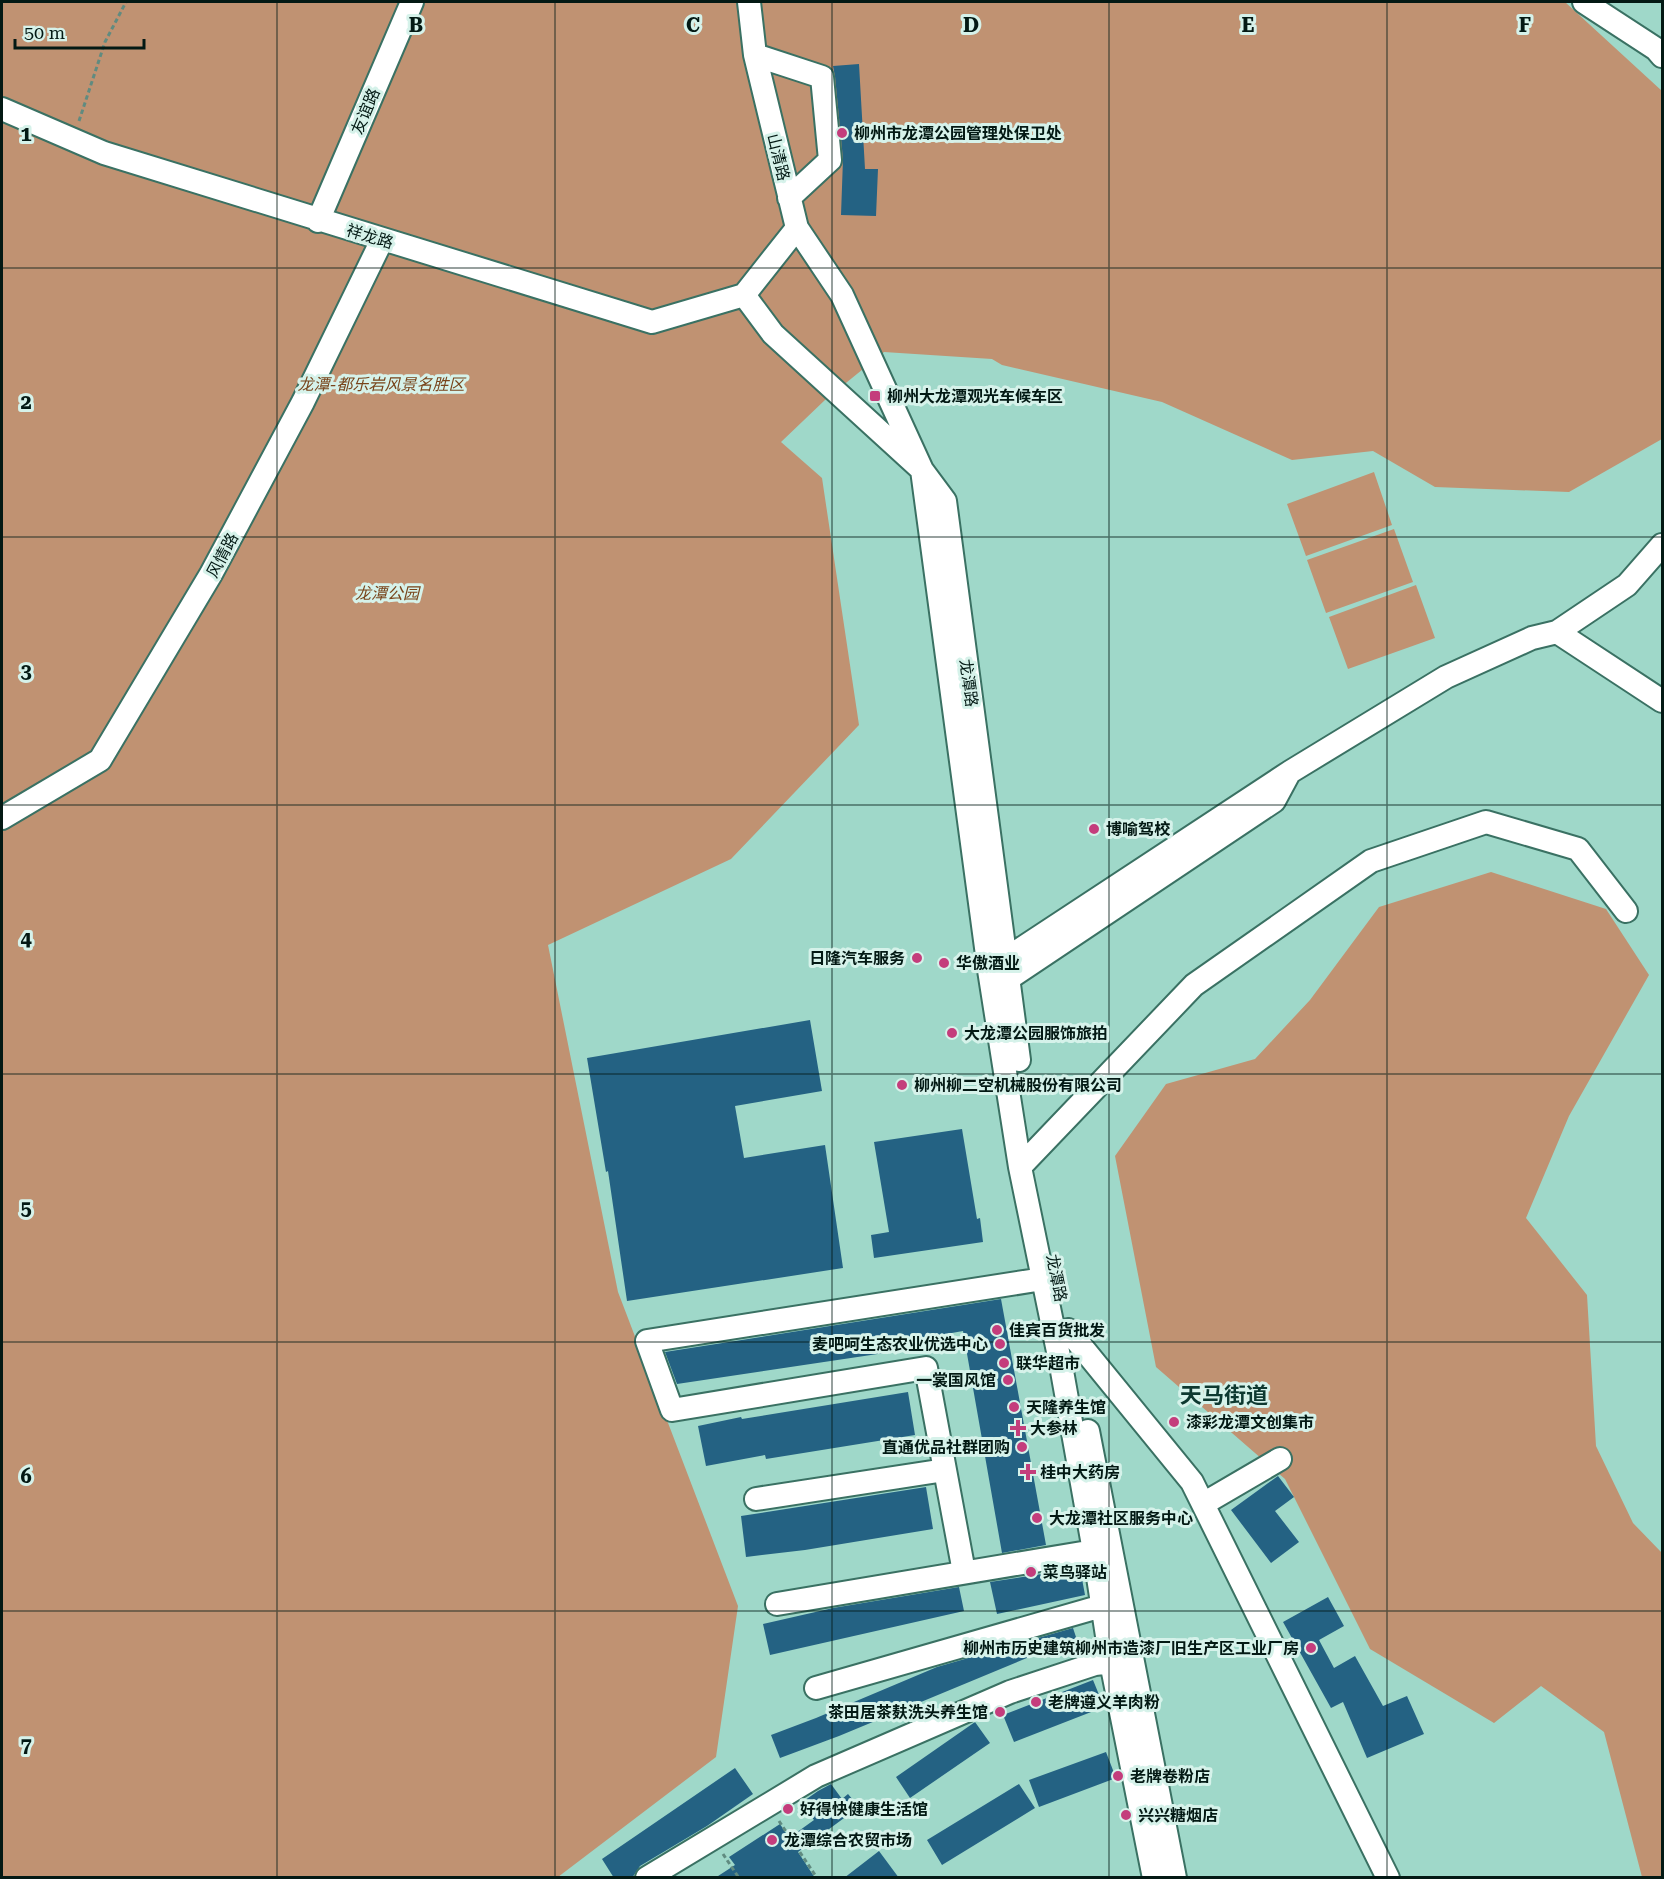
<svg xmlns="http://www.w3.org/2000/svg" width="1664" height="1879" font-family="'Roboto Serif','Noto Sans SC',serif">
<rect width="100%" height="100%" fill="#9fd8c9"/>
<path fill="#c09272" d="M2,2H1565L1662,91V439L1569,492L1435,487L1373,451L1292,460L1162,402L1002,365L992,359L884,352L825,400L781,442L822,478L859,725L731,859L548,945L618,1292L738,1606L716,1757L558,1877L2,1878Z
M1374,472L1392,525L1306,556L1287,504Z
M1394,529L1413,582L1326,613L1307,560Z
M1416,585L1435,638L1348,669L1329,617Z
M1491,872L1606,909L1649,975L1569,1116L1526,1218L1587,1295L1596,1446L1633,1523L1662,1553V1877H1642L1604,1732L1541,1686L1494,1723L1370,1649L1285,1479L1156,1367L1115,1156L1166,1084L1255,1059L1310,1000L1379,907Z"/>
<path fill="#246283" d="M859,64L865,169H878L876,216L841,215L843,159L835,76L833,66Z
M810,1020L822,1091L735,1106L744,1158L825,1145L843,1268L627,1301L608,1171L606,1172L587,1058Z
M962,1129L977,1219L980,1218L983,1242L874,1258L871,1235L889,1232L874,1142Z
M1001,1299L1046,1545L1002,1553L963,1331L890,1344L891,1352L677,1384L665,1352Z
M908,1392L915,1435L766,1459L765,1455L706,1466L698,1426L741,1417L742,1419Z
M1278,1476L1294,1497L1275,1511L1299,1542L1271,1563L1231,1510Z
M926,1487L933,1529L805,1550L746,1557L741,1516Z
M1080,1568L1085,1595L997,1614L990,1582Z
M959,1587L964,1611L770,1655L763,1624L833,1608Z
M1328,1597L1344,1626L1319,1640L1334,1668L1355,1656L1383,1706L1407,1696L1424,1734L1367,1758L1343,1702L1331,1708L1283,1622Z
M1073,1628L1079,1646L1049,1658L1046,1650L839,1736L780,1758L771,1735L816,1718L937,1667Z
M1093,1680L1104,1707L1014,1742L1003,1715Z
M975,1722L990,1743L910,1798L896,1777Z
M1106,1752L1116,1778L1039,1807L1029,1780Z
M735,1768L753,1794L707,1826L640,1866L632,1878H614L602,1859Z
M831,1784L842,1799L848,1794L859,1807L798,1852L815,1878H715L735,1865L729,1857L780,1824L789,1838L814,1820L801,1803L818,1791Z
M1019,1784L1035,1808L942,1865L927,1840Z
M879,1851L899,1878H844Z"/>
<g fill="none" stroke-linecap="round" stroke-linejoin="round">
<defs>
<path id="minor" d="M749,2L755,55L797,228L842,295L922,470L989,970L1020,1167L1062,1371L1094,1551L1111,1662L1154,1878
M1584,2L1656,49L1662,56
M755,55L822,77L830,160L789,198
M2,109L104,153L652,322L744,295
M318,221L412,2
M744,295L773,334L922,470L945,501L1019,1060
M744,295L797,228
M1557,632L1662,701
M2,818L100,760L211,574L303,402L382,240
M995,966L1290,772L1446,677L1532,638L1557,632L1627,585L1662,545
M999,985L1274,801L1288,775
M1020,1167L1194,985L1371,861L1486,822L1578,849L1626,911
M1068,1330L1192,1482L1388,1878
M1088,1431L1175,1878
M756,1499L945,1470
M1203,1504L1280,1459
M964,1572L926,1368L672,1410L647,1341L1043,1279
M777,1604L1094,1551
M816,1688L1102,1606
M647,1878L816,1776L1010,1692L1095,1664L1111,1662"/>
</defs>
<use href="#minor" stroke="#3a7163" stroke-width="26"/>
<path stroke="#608b80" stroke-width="3" stroke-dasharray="4.5 3" stroke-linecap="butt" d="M79,121L105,42L126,2
M779,1821L817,1878
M723,1854L739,1878"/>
<use href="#minor" stroke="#fff" stroke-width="22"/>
</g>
<path fill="none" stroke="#031914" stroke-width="1.5" stroke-opacity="0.55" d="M277,2V1878M555,2V1878M832,2V1878M1109,2V1878M1387,2V1878M2,268H1662M2,537H1662M2,805H1662M2,1074H1662M2,1342H1662M2,1611H1662"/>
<g fill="#c43d7c" stroke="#d6f2ea" stroke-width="2">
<circle cx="842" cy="133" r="6"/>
<rect x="869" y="390" width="12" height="12" rx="3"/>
<circle cx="1094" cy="829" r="6"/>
<circle cx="917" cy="958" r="6"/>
<circle cx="944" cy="963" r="6"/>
<circle cx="952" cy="1033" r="6"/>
<circle cx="902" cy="1085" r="6"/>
<circle cx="997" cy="1330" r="6"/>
<circle cx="1000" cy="1344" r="6"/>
<circle cx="1004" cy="1363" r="6"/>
<circle cx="1008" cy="1380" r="6"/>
<circle cx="1014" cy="1407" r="6"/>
<circle cx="1174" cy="1422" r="6"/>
<path d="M1015 1419h6v6h6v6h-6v6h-6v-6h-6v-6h6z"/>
<circle cx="1022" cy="1447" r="6"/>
<path d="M1025 1463h6v6h6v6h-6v6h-6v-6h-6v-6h6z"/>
<circle cx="1037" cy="1518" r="6"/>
<circle cx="1031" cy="1572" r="6"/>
<circle cx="1311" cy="1648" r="6"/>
<circle cx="1036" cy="1702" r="6"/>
<circle cx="1000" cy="1712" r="6"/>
<circle cx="1118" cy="1776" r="6"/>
<circle cx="788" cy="1809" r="6"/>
<circle cx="1126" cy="1815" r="6"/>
<circle cx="772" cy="1840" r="6"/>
</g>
<g text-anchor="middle" stroke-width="6" stroke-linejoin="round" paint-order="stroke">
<g font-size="16" fill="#031914" stroke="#d6f2ea">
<text transform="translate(365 111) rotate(-67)" y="6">友谊路</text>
<text transform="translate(779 157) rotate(76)" y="6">山清路</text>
<text transform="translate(370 236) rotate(17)" y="6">祥龙路</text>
<text transform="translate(222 555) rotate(-62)" y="6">风情路</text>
<text transform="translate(969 683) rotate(82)" y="6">龙潭路</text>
<text transform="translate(1057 1278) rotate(79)" y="6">龙潭路</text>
</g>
<g font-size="16" font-weight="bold" fill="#031914" stroke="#d6f2ea" text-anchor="start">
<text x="854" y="139">柳州市龙潭公园管理处保卫处</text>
<text x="887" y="402">柳州大龙潭观光车候车区</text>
<text x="1106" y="835">博喻驾校</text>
<text x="905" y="964" text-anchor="end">日隆汽车服务</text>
<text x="956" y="969">华傲酒业</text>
<text x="964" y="1039">大龙潭公园服饰旅拍</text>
<text x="914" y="1091">柳州柳二空机械股份有限公司</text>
<text x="1009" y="1336">佳宾百货批发</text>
<text x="988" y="1350" text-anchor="end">麦吧呵生态农业优选中心</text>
<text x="1016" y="1369">联华超市</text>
<text x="996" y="1386" text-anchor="end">一裳国风馆</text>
<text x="1026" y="1413">天隆养生馆</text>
<text x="1186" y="1428">漆彩龙潭文创集市</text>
<text x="1030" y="1434">大参林</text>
<text x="1010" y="1453" text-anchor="end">直通优品社群团购</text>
<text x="1040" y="1478">桂中大药房</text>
<text x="1049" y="1524">大龙潭社区服务中心</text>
<text x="1043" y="1578">菜鸟驿站</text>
<text x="1299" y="1654" text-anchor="end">柳州市历史建筑柳州市造漆厂旧生产区工业厂房</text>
<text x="1048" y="1708">老牌遵义羊肉粉</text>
<text x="988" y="1718" text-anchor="end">茶田居茶麸洗头养生馆</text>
<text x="1130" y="1782">老牌卷粉店</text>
<text x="800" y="1815">好得快健康生活馆</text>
<text x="1138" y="1821">兴兴糖烟店</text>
<text x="784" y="1846">龙潭综合农贸市场</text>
</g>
<g font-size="16" font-style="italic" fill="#78441b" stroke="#d6f2ea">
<text x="381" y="390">龙潭-都乐岩风景名胜区</text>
<text x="387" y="599">龙潭公园</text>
</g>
<g font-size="22" font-weight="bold" fill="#0d3930" stroke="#d6f2ea">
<text x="1224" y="1403">天马街道</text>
</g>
</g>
<g font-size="20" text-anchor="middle" font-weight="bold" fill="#031914" stroke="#d6f2ea" stroke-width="6" stroke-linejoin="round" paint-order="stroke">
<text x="416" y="32">B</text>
<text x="693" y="32">C</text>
<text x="971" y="32">D</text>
<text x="1248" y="32">E</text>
<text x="1525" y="32">F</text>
<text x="26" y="141">1</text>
<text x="26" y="409">2</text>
<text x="26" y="678">3</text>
<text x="26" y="946">4</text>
<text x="26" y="1215">5</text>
<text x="26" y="1483">6</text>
<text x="26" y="1752">7</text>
</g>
<rect width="1664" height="1879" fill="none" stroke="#031914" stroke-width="6"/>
<path d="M15 39v9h129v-9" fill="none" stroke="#031914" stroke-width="3"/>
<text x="24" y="39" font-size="18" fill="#031914" stroke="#d6f2ea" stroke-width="4.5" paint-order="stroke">50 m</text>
</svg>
